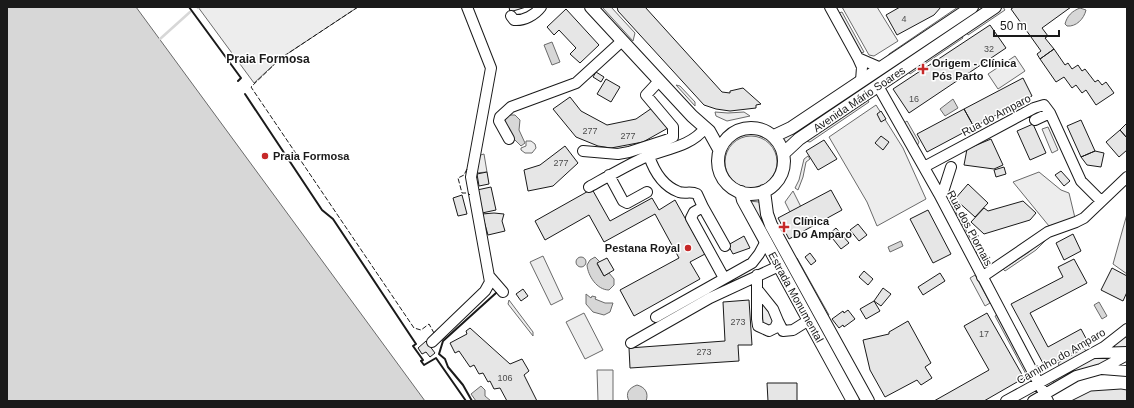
<svg xmlns="http://www.w3.org/2000/svg" width="1134" height="408" font-family="Helvetica,sans-serif">
<rect width="100%" height="100%" fill="#fff"/>
<path fill="#ededed" stroke="#6a6a6a" d="M198,7H358L281,58L254,83Z
M602,7H611L635,33L633,41Z
M842,7H877L898,41L874,56L869,55Z
M958,7H964L888,59L889,54Z
M980,7H988L894,70L892,67Z
M1003,7L1005,10L968,35L967,32Z
M842,12L864,52L861,53L839,13Z
M961,35L963,38L910,74L908,71Z
M1015,56L1025,71L998,89L988,74Z
M887,70L889,73L787,145L782,138Z
M676,85L680,86L695,102V106Z
M867,99L869,102L810,142L805,141Z
M876,105L903,148L926,199L877,226L867,202L829,137Z
M715,112L728,113L744,112L750,116L727,121L716,116Z
M907,121L919,142L917,146L904,123Z
M1048,127L1058,150L1052,153L1042,129Z
M725 162a26 26 0 1 1 52 0a26 26 0 1 1-52 0Z
M526,141H531L535,144L536,148L532,153H525L521,150V148L526,146Z
M484,154L487,172L475,173L477,156Z
M808,156L810,159L806,162L803,177L798,190L795,188L799,180L804,159Z
M1039,172L1061,190L1069,193L1075,218L1049,226L1013,182Z
M793,191L801,207L790,212L785,202Z
M749,201L759,202L767,225L763,227Z
M949,206L953,207L977,250L976,254Z
M1127,214V274L1113,264Z
M769,229L863,401H858L765,231Z
M1045,237L1047,239L1036,250L1005,271L1003,269L1029,252Z
M543,256L563,299L551,305L530,262Z
M797,258L829,315L826,317L794,260Z
M975,275L990,303L985,306L970,278Z
M762,299L776,320L774,328L763,325Z
M509,300L533,332V336L508,304Z
M584,313L603,350L585,359L566,322Z
M997,315L1029,374L1027,376L995,316Z
M1127,336V349L1107,348L1121,340Z
M1084,348L1087,353L1060,368L1058,363Z
M1120,356L1107,362L1078,371L1054,383L1052,379L1091,359Z
M597,370H613V401H598Z"/>
<path fill="#d7d7d7" stroke="#6a6a6a" d="M7,7H136L425,401H7Z
M1080,8L1086,10C1084,19 1076,27 1067,26L1065,24C1067,16 1072,11 1080,8Z
M552,42L560,62L552,65L544,45Z
M953,99L958,108L945,116L940,109Z
M510,115H515L520,120L519,130L525,143L521,146L512,137L504,123L506,118Z
M901,241L903,246L890,252L888,247Z
M595,257L600,262L597,264L604,276L609,273L614,279V285L609,290C597,290 588,276 587,265L590,260Z
M576 262a5 5 0 1 1 10 0a5 5 0 1 1-10 0Z
M586,294L591,298L592,296L596,297L595,299L605,303H613L610,312L604,315L593,312L586,304Z
M1099,302L1107,316L1102,319L1094,305Z
M637,385C645,387 649,393 646,401H629C625,393 629,388 637,385Z
M481,386L485,390V396L491,401H476L471,394Z"/>
<g fill="none" stroke-linecap="round" stroke-linejoin="round">
<path stroke="#d7d7d7" stroke-width="2.5" d="M198,8L199,7
M160,39L190,12"/>
</g>
<path fill="#e6e6e6" stroke="#1a1a1a" d="M509,7H526L510,12Z
M617,7H645L722,92L730,93V91L743,88L761,104L756,105V108L730,111L716,109L704,105L618,11Z
M900,7H941L934,15L897,35L886,15Z
M1014,7H1071L1042,28L1048,36L1045,38L1054,49L1040,59L1037,54L1041,51L1011,9Z
M566,9L599,45L580,63L570,54L576,48L559,30L554,35L547,27Z
M990,25L1006,48L909,113L893,89Z
M1054,49L1065,65L1068,63L1072,69L1078,65L1082,71L1085,69L1095,82L1098,80L1102,85L1106,82L1114,93L1096,105L1086,90L1082,93L1076,85L1072,88L1064,77L1056,82L1040,59Z
M596,72L604,77L601,82L593,77Z
M1023,78L1032,96L974,127L964,109Z
M606,79L620,87L611,102L597,94Z
M570,97L581,111L607,125L636,119L652,108L668,128L643,142L611,148L598,146L576,137L553,109Z
M964,109L974,127L927,152L917,134Z
M881,111L886,119L881,122L877,114Z
M1081,120L1095,151L1081,157L1067,126Z
M1127,123V138L1120,130Z
M1033,124L1046,153L1030,160L1017,131Z
M1120,130L1127,138V150L1119,157L1106,142Z
M881,136L889,142L883,150L875,143Z
M991,139L1003,165L994,169L964,165L967,149Z
M824,140L837,159L818,170L806,151Z
M565,146L578,163L553,186L528,191L524,170L540,165Z
M1095,151L1104,153L1101,167L1087,165L1081,157Z
M1004,167L1006,174L996,177L994,170Z
M1061,171L1070,181L1064,186L1055,175Z
M487,172L489,184L479,186L477,174Z
M968,184L988,203L975,217L955,199Z
M491,187L496,210L482,213L477,190Z
M592,189L610,221L652,198L659,210L675,200L705,254L690,262L700,279L634,316L620,290L679,258L655,214L604,242L589,215L545,240L535,221Z
M831,190L842,210L789,239L778,218Z
M462,195L467,214L458,216L453,198Z
M1023,201L1036,213L1030,220L984,234L971,222L984,208L988,211Z
M928,210L951,254L933,263L910,219Z
M494,213L504,214L502,221L505,231L488,235L482,214Z
M858,224L867,235L859,241L850,230Z
M836,228L849,243L841,249L829,234Z
M1073,234L1081,251L1064,260L1056,243Z
M744,236L750,248L733,254L728,245Z
M810,253L816,261L811,265L805,257Z
M607,258L614,270L604,276L597,263Z
M1074,259L1087,283L1030,313L1048,347L1081,329L1089,344L1045,367L1011,304L1063,277L1058,267Z
M1112,268L1127,276V292L1123,301L1101,290Z
M864,271L873,279L868,285L859,277Z
M940,273L945,281L923,295L918,287Z
M883,288L891,294L881,306L874,301Z
M523,289L528,296L521,301L516,294Z
M749,300L752,345H738L739,361L630,368L629,348L725,341L723,302Z
M874,301L880,311L866,319L860,309Z
M848,310L855,319L844,327L843,325L839,328L832,319L843,311L844,313Z
M987,313L1024,378L984,401H934L989,370L964,326Z
M908,321L931,363L925,367L932,378L921,385L917,380L885,397L870,370L863,340L889,334V332Z
M470,328L510,364L522,359L529,371L524,375L537,401H507L500,388L494,389L490,381L488,382L483,373L479,374L474,365L470,367L459,351L455,353L450,343L467,334L466,331Z
M426,341L435,353L430,357L426,352L422,354L418,348Z
M767,383H797V401H768Z
M1121,389L1127,390V401H1071L1091,391Z"/>
<g fill="none" stroke-linecap="round" stroke-linejoin="round">
<defs>
<path id="minor" d="M830,7L858,58L862,67L861,81
M511,16L514,20C524,21 535,15 541,7
M858,58L881,68
M878,86L939,194L1048,401
M1035,120L1050,113
M509,139L499,121L500,117L511,107L576,83L622,41
M583,151L618,154L629,152L666,140L673,137V127L646,95L659,81
M649,156C654,171 663,186 679,192C685,194 691,191 697,194L703,207L694,212L691,218L724,278
M924,167L1034,108L1044,105L1050,113L1081,181L1101,201
M609,175L623,201L627,203L647,192
M589,187C607,177 624,167 643,158C664,149 691,147 705,128
M939,194L943,192L951,167
M703,207L725,246
M490,277L503,292
M982,277L1048,232L1076,222L1084,218L1127,177
M757,289L773,309L778,321L775,328L769,331L758,326L757,319V275
M656,317L752,263L759,254L766,241
M778,321L783,331L793,330L809,320
M432,342L485,291L490,282L471,177L491,68L467,7
M631,343L710,298L779,266
M1095,353L1127,352
M1102,369L1127,371
M1006,401L1104,347L1127,329
M1033,401L1076,376L1101,369L1127,355"/>
<path id="major" d="M591,7L692,116L709,131L719,149
M718 161a33 33 0 1 1 66 0a33 33 0 1 1-66 0Z
M774,136L791,128L972,7
M784,153L799,139L995,7
M764,191L767,214L771,225L868,401
M741,192L743,200L853,401"/>
</defs>
<use href="#minor" stroke="#1a1a1a" stroke-width="12"/>
<use href="#major" stroke="#1a1a1a" stroke-width="14"/>
<use href="#minor" stroke="#fff" stroke-width="10"/>
<use href="#major" stroke="#fff" stroke-width="12"/>
<path stroke="#1a1a1a" stroke-width="1" stroke-dasharray="5 2" stroke-linecap="butt" d="M358,7L281,58L251,87L414,328L421,330L429,324L434,333L436,331
M467,169L464,175L458,178L462,193H468L470,195"/>
<path stroke="#1a1a1a" stroke-width="2" d="M189,7L241,78L238,81
M245,94L322,210L333,219L416,344L413,346L423,360L421,361L424,365L436,358L466,401
M472,401L463,385L448,367L445,359L439,354L443,341L496,293"/>
</g>
<g fill="#c62828" stroke="#fff" stroke-width="1.5">
<path d="M921 63h4v4h4v4h-4v4h-4v-4h-4v-4h4z"/>
<circle cx="265" cy="156" r="4"/>
<path d="M782 221h4v4h4v4h-4v4h-4v-4h-4v-4h4z"/>
<circle cx="688" cy="248" r="4"/>
</g>
<g text-anchor="middle" stroke-width="3" stroke-linejoin="round" paint-order="stroke">
<g font-size="9" fill="#4d4d4d">
<text x="904" y="22">4</text>
<text x="989" y="52">32</text>
<text x="914" y="102">16</text>
<text x="590" y="134">277</text>
<text x="628" y="139">277</text>
<text x="561" y="166">277</text>
<text x="738" y="325">273</text>
<text x="984" y="337">17</text>
<text x="704" y="355">273</text>
<text x="505" y="381">106</text>
</g>
<g font-size="11" font-weight="bold" fill="#1a1a1a" stroke="#fff" text-anchor="start">
<text x="932" y="67">Origem - Clínica<tspan x="932" dy="13">Pós Parto</tspan></text>
<text x="273" y="160">Praia Formosa</text>
<text x="793" y="225">Clínica<tspan x="793" dy="13">Do Amparo</tspan></text>
<text x="680" y="252" text-anchor="end">Pestana Royal</text>
</g>
<g font-size="11" fill="#1a1a1a" stroke="#fff">
<text transform="translate(859 99) rotate(-34)" y="4">Avenida Mário Soares</text>
<text transform="translate(996 115) rotate(-28)" y="4">Rua do Amparo</text>
<text transform="translate(970 228) rotate(62)" y="4">Rua dos Piornais</text>
<text transform="translate(796 297) rotate(61)" y="4">Estrada Monumental</text>
<text transform="translate(1061 356) rotate(-30)" y="4">Caminho do Amparo</text>
</g>
<g font-size="12" font-weight="bold" fill="#1a1a1a" stroke="#fff">
<text x="268" y="63">Praia Formosa</text>
</g>
</g>
<rect width="1134" height="408" fill="none" stroke="#1a1a1a" stroke-width="16"/>
<path d="M994 30v6h65v-6" fill="none" stroke="#1a1a1a" stroke-width="2"/>
<text x="1000" y="30" font-size="12" fill="#1a1a1a" stroke="#ffffff" stroke-width="3" paint-order="stroke">50 m</text>
</svg>
